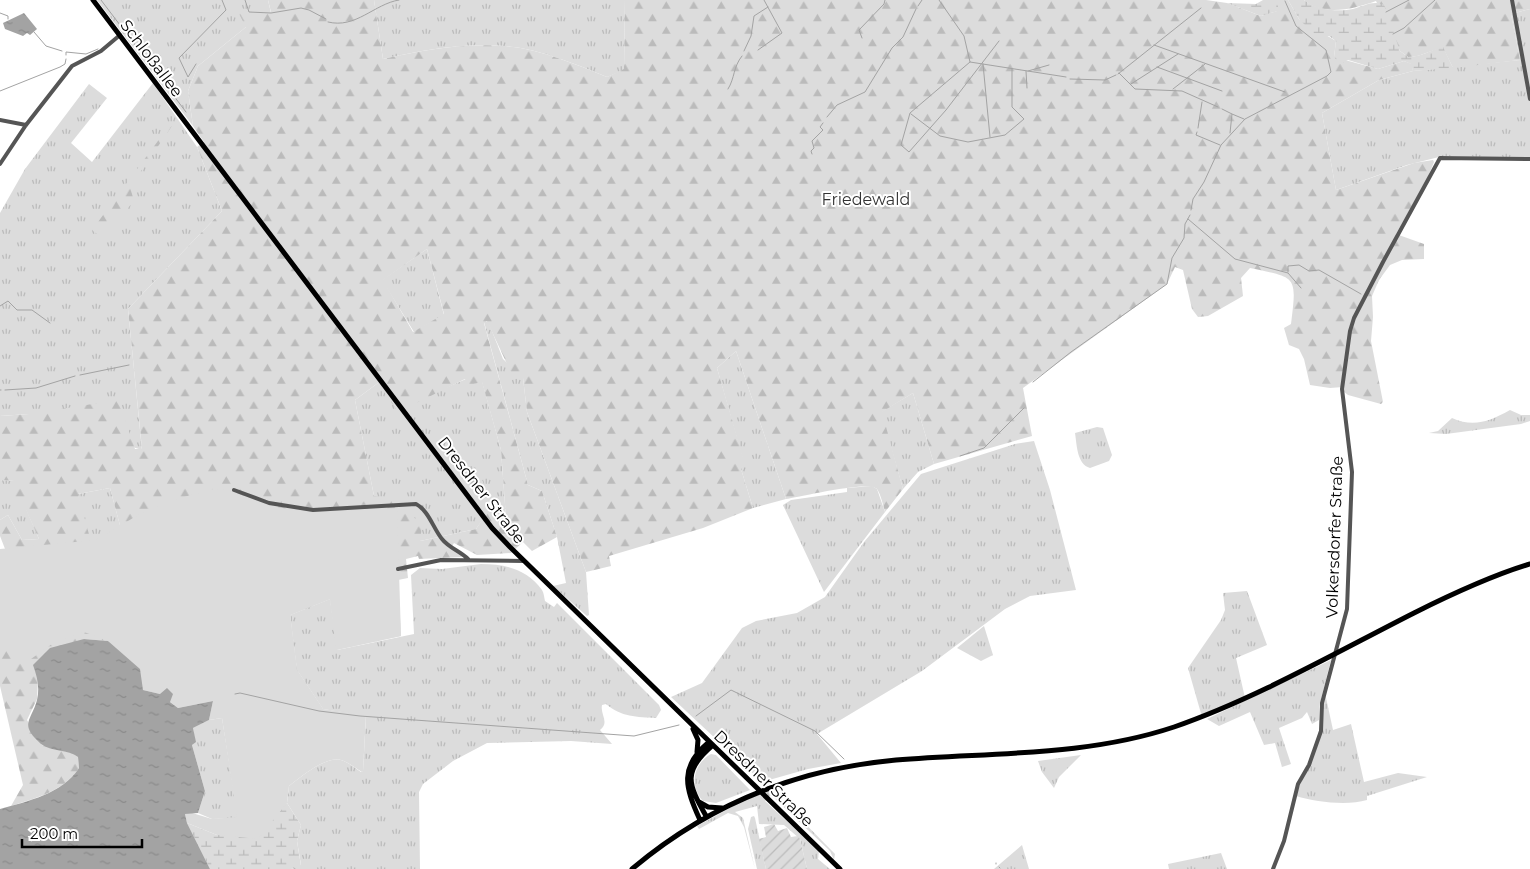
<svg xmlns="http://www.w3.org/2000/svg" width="1530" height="869" font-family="Montserrat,sans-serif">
<defs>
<pattern id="grass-tufts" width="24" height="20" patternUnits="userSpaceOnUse" patternTransform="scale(1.25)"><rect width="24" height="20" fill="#dcdcdc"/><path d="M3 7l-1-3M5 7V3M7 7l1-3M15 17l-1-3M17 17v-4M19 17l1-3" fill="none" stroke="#bbb"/></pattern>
<pattern id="forest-firs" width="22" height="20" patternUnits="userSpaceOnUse" patternTransform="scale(1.25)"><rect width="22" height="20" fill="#dcdcdc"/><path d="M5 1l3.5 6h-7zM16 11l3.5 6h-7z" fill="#bbb"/></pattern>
<pattern id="wetland-marsh" width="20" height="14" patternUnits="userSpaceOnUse" patternTransform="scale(1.25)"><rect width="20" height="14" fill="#dcdcdc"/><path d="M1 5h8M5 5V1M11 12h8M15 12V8" fill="none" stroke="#bbb"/></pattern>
<pattern id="garden-furrows" width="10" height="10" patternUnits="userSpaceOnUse" patternTransform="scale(1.25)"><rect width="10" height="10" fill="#dcdcdc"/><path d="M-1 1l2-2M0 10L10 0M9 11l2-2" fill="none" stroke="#bbb"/></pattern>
<pattern id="water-ripples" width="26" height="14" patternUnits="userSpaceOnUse" patternTransform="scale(1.25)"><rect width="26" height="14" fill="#a3a3a3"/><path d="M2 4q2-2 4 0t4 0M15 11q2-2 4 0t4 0" fill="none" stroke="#8b8b8b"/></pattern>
</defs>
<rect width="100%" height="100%" fill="#fff"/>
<path fill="url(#grass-tufts)" d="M97,0H268L271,13L246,27L198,66L188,91L193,126Z
M374,0H625L624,70L607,77C575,64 540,49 505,46C464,43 422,50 383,59Z
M1530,9V158L1443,156L1407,165L1336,190L1322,113L1379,80L1413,71L1520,60L1511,14Z
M153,83L197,147L222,211L128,309L142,450L29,414L0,416V213L25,169L89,84L107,98L71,143L92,162Z
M427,249L444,315L414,332L382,280Z
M488,321L503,359L523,378L527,412L586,572L589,615L587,616L553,586L566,583L557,537L542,491L528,485L484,322Z
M736,351L786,499L753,508L741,469L744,463L717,368Z
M466,379L482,381L501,450L506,518L502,521L490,509L476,529L420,541L374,496L355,400L378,383L436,392Z
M913,393L934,464L918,472L903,489L881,412Z
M1510,410L1521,415H1530V421L1521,424L1446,434L1429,433L1438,431L1452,418C1474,428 1490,421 1510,410Z
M1097,427L1103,428L1112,455L1109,461L1090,468C1077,464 1077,446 1075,433Z
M1034,441L1050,490L1076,590L1030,596L1005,609L922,671L817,734L841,763L808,769L762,782L671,697L702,683L742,628L756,621L797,613L825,597L864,542L921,474L1015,444Z
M0,480L14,481L39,539L22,540L8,515L0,520Z
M872,486L877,489L885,512L824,592L783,505L791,500L847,492V488Z
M110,488L139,596L88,550L78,494Z
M481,564C505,564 527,569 542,590C544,593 544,597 545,601L554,607L557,603L659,705L661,710L656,718C637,717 621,717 606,704L602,705C600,715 610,722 600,730L612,744L571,741L487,743L453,761L423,784L419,792L420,869H291L301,865L297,841L301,825L287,803L289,786C301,777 325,756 341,760C348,762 355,768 361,772L363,771L366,716L323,709L297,670L290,615L330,599L337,650L414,634L411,575L420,568L442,569Z
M1247,591L1267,645L1236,658L1245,698L1202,717L1188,668L1221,620L1225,610L1223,593Z
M984,626L993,655L981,661L957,648Z
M1331,660L1319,707V720L1312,724L1307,712L1302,718L1279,728L1291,764L1282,767L1275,743L1264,745L1250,712L1219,726L1207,719Z
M1325,693L1333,730L1351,724L1364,782L1398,773L1427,777L1367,796V800C1347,806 1316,802 1296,796C1299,785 1304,777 1308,767C1318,743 1322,718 1325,693Z
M222,718L238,818L212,819L198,813L205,791L192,745L195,741L193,728L209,720Z
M711,754L716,755L750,790L716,803L703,801C689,786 693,764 711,754Z
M1081,755L1059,777L1054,788L1042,772L1038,761Z
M772,790L835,854L834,860L830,851L771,795L765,801L819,851L818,859L830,869H807L800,839L784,825L759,824L757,806L735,812L743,818L755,869L744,827L738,816L728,813L699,829L697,826L745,800Z
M754,816L755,818L766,869H757L748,829L751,817Z
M1022,845L1029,869H994Z
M1221,853L1227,869H1169L1168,864Z"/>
<path fill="url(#forest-firs)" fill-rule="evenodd" d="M268,0H374L383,59C422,50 465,43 505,46C540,49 575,64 607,77L624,69L625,0H1206L1227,3L1261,16L1277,11L1278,0H1288L1299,19L1336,41L1334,57L1378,69L1404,61L1412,64L1413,71L1379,80L1322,113L1336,190L1414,163L1433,160L1434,162L1427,179L1396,234L1424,244V259L1402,260L1390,265L1379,280L1372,296L1373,317L1371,341L1383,402L1381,404L1348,395L1343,391V387L1330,388L1310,385L1304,359L1299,349L1289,345L1284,328L1291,324C1297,275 1297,278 1250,268L1241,278L1243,296L1208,316L1198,317L1192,309L1183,270L1175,267L1167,284L1023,388L1032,436L934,464L913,393L882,412L903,489L885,512C883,505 881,495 877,489C870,480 799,497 786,499L736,351L717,368L745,464L741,469L753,508L703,528L609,556L611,566L586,572L527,412L523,378L514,379L487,321L484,323L528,485L542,491L557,537L532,551L523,542L511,553L477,555L454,543L451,548L459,552L462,557L419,559L418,556L406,559L408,578L398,580L401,636L336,650L330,599L290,615L297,670L323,709L139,597L110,488L78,494L90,538L88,550L108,641L84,639L38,679L37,699L27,720L42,745L72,753L78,757L79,768C64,791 36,798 11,806L23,785L0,686V575L28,608L0,536V520L8,515L22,540L39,539L26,510L10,505L14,481L0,480V416L29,414L118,400L135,449H142L128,309L222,211L197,147L204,142L193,126L188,91L198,66L246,27L236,8L271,12ZM427,249L444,314L413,332L383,280ZM465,379L469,385L482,382L501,450L506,518L502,521L490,509L492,502L478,471L457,481L484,517L476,529L420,541L422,526L398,500L374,496L355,400L378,383L398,412Z
M1304,0H1530V9L1511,14L1520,60L1453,68L1443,48C1430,50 1421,57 1408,57L1400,51L1376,1C1354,9 1323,17 1304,0Z
M172,122L174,123L130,187L134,201L102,238L92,230Z"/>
<path fill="url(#wetland-marsh)" d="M1263,0H1278V11L1261,16L1227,3L1256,4Z
M1288,0H1304C1316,10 1338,12 1353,9C1365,6 1372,0 1384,5L1400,51L1408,57C1421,57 1430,50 1443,47L1453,68L1413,71L1411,64L1404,61L1378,69L1348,60L1340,64L1334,57L1336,41L1329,36L1317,37L1299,19Z
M287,803L301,825L297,841L301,866L291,869H210L187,823L217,835Z"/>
<path fill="#dcdcdc" d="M213,489C233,489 249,499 268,505C310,516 354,509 397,508L401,636L336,650L330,599L290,615L297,670L323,709L366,715L363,771L362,772C355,768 348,762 341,760C325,756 301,777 289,786L287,803L258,839L217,835L187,823L185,814L189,812L212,819L237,817L222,718L209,720L213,701L178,708L160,694L143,690L108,641L84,632L52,644L31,659H15L12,647L0,641V549L96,540L138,515L173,500Z"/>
<path fill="url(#garden-furrows)" d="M774,824L778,831L787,828L791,837L798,836L800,839L807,869H766L759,839L766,837L764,827Z"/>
<path fill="url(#water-ripples)" d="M24,13L37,29L30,35L27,33L23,36L5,29L3,23Z
M84,639L108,641L140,669L143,690L160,694L167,688L173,694L170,702L178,708L213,701L209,720L193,728L196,742L192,745L205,791L198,813L185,814L187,823L210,869H0V809C28,801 62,794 79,768L78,757C68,749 51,752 41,744C18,724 32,720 37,700C40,687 37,676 33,665L50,648Z"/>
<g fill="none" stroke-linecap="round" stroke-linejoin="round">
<path stroke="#a3a3a3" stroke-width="1" d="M101,0L186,112
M245,0L249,12L271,13L301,8L309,10L326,19
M939,0L964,36L970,62L1066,77
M918,6L922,0
M1386,12L1409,0
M0,13L8,16V19
M328,22C356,29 374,4 399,0
M34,32L46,46L62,51
M1393,34L1404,28L1435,0
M862,38L859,30L884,4L885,0
M1154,45L1285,92
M758,50L782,33L764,0
M744,51L751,36L754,16L768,7
M66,55V52L86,54L98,49
M970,62L910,113L901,145L909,152L946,110L999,41
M196,64L188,77L179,58L226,10L222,0
M983,64L990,137
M1157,67L1222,91
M1026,71L1027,88
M1028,71L1049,65
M1119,73L1135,89L1182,91L1218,107
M1118,74L1201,8
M1070,79L1105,80L1116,75
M1131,84L1178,54
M728,89C735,78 733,67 742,56
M1173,89L1205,64
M0,91L60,67L65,64L66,59
M1222,109L1232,114L1230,133
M911,114L940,136L968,142L1005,135L1024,119L1012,107V69
M1232,114L1244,119
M827,117L837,105L865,92L892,48L903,37L916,9
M1198,128L1202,102
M1197,132L1196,135L1220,145
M812,154L811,151L814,148L812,141L823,130L820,127L823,123
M1191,210L1193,199L1204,182L1221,145L1245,119L1327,76L1331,72L1326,50L1296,26L1285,1
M1188,219L1235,259L1288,273L1301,288
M1288,272V266L1299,265L1309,271L1319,270L1361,294
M0,306L8,301L17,310H32L50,323
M80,375L129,365
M1033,382L1071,352L1167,284L1172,258L1184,238L1185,224L1190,215
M0,390H1
M5,390L36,388L75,376
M960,456L984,448L1024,408
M235,694L240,693L319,711L360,716L634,736L679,725
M696,716L731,690L815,731L844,759
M996,863V864
M999,867L1000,868"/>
<path stroke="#555" stroke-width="4" d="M1512,0L1530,99
M0,120L26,125
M0,164L26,125L72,66L101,51L120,35
M234,490L269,503L313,510L416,504C429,511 433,528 442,539C449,548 460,551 468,559
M398,569L441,560L524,561
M1273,869L1284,841L1298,784L1309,765L1321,731L1322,703L1347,609L1352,472L1342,389L1350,331L1354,318L1383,262L1440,158L1530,159"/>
<path stroke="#000" stroke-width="5" d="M93,0L492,528L510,547L840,869
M693,729L698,740L697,752
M699,802L708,807L722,808
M706,816C688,784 682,771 713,745
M700,820C685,787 679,767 709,742
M632,869C709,804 796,769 896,760C990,752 1084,757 1174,727C1255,699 1337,652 1414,613C1452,594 1490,576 1530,564"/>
</g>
<g text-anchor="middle" stroke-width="4" stroke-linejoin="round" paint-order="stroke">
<g font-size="16" fill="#000" stroke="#fff">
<text transform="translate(152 58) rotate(53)" y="6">Schloßallee</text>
<text transform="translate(482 490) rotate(52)" y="6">Dresdner Straße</text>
<text transform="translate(1334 537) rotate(-88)" y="6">Volkersdorfer Straße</text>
<text transform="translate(764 778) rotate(44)" y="6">Dresdner Straße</text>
</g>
<g font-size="16" fill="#333" stroke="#fff">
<text x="866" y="205">Friedewald</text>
</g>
</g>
<path d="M22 839v8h120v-8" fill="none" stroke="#000000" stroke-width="2.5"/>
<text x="30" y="839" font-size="15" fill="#000000" stroke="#ffffff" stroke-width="4" paint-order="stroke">200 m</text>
</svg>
